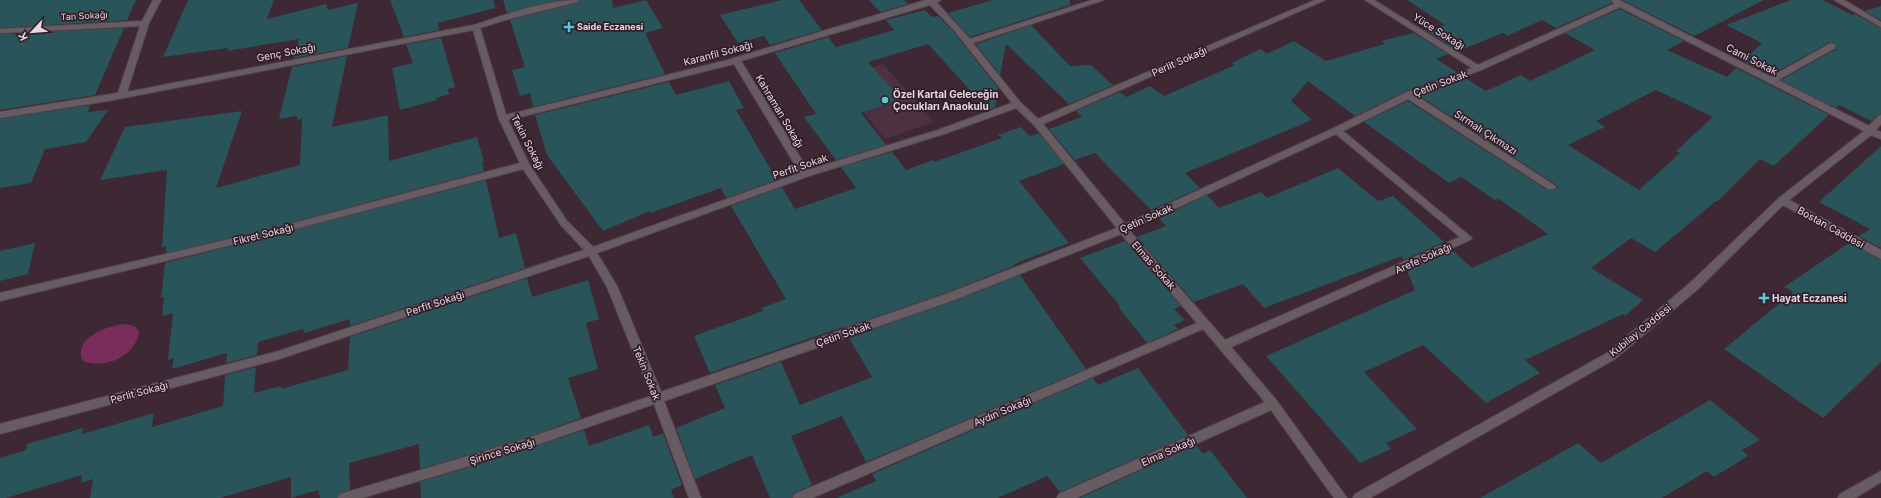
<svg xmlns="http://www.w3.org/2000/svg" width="1881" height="498" font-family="Inter,sans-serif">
<rect width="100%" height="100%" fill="#3d2833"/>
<path fill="#4c3140" d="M883,64L934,122L885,139L837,79Z"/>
<path fill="#792d5c" d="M125,324L134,326L139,331C137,356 103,371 82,360C74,337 107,326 125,324Z"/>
<path fill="#29545a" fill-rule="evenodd" d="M0,0H136L127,20L0,28Z
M188,0H274L267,19L326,4L328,10L358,3L348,48L294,58L299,39L227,51L228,48L163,57Z
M390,0H494L495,8L438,23L439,30L404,37Z
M503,0H560L507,13Z
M579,0H612L613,8L646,0L663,28L645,33L665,74L533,107L530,93L520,96L512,70L525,67L510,20L577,3Z
M782,0H799L822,30L770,45L764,36L738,43L720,15Z
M869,0H904L908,4L880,12Z
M993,0H1070V5L970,37L948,13Z
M1407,0H1611L1612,3L1556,28L1542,20L1507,36L1503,33L1458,51L1425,30L1445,25Z
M1622,0H1764L1694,36Z
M1791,0H1823L1852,15L1855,14L1881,28V114L1877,115L1871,121L1839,105L1836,108L1781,80L1836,49V43H1828L1771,75L1743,61L1762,43L1726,25Z
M1881,6V20L1865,11Z
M1620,9L1684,41L1667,50L1727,77L1736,68L1829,115L1774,166L1760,159L1717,202L1716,201L1655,252L1631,238L1591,268L1643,300L1625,316L1623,314L1525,360L1540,373L1486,403L1423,345L1364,372L1417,429L1386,443L1391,449L1360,463L1266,356L1415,290L1407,270L1452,250L1472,268L1548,234L1499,199L1495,200L1461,177L1449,183L1364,122L1408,101L1547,190H1555L1558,187L1555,184L1418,95L1465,78L1486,91L1521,75L1530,81L1595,50L1565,33ZM1656,90L1713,117L1676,151L1680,153L1639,190L1568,145L1605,127L1596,121Z
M925,10L932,17L938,16L952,30L998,88L995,108L988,110L928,44L868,62L901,99L861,113L886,145L836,160L804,117L816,114L775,53L828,37L836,47L894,30L886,20Z
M1031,25L1070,66L1091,65L1113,85L1069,104L1006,44L1000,75L976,44Z
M124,28L95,95L0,110V34Z
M1414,33L1448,54L1436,59L1457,72L1404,92L1355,116L1308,81L1291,101L1312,120L1185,173L1200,188L1151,210L1095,153L1075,160L1049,129L1082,117L1076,111L1120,92L1126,97L1150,86L1164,96L1235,65L1232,63L1260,49L1267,54L1294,41L1326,61L1385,44L1381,41Z
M441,38L455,87L448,89L449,94L436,98L437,100L400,110L392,68L413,63L406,44Z
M347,56L332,127L388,115L389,161L477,137L484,162L482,163L484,171L264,230L166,253V246L162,248L167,170L100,180L125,127L242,111L216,188L300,165L302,119L297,120V116L279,119L292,67Z
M729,81L744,108L736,110L777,180L726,198L721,188L650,213V211L603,231L547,155L535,115L669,82L676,95Z
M90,105L88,112L108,110L86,142L45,149L31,183L0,188V119Z
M1021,127L1030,136L1039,133L1064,164L1019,181L1069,243L1019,262L1013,265L1014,266L945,293L843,328L842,327L710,373L694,336L763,311L761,308L786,299L731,206L782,187L795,209L856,188L841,167L892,152L906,170L933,160L934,162L1002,138L998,135Z
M1881,146V248L1859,236L1870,229L1819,202Z
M1338,168L1378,201L1393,196L1444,242L1403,260L1402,256L1264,308L1243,284L1194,302L1137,237L1166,226L1159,218L1207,195L1219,208L1261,192L1267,198Z
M486,180L499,238L516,233L525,268L350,326V319L304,333L303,329L258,342L257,355L226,363L227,353L172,369L174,358L168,360L173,313L162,316L164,297L161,298L165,263Z
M1125,241L1181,306L1174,309L1185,320L1174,325L1178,329L1147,343L1118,307L1120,306L1080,258Z
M35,243L28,274L0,281V251Z
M1849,243L1881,260V362L1823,418L1724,349L1793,292L1784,287Z
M1020,275L1086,369L866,462L842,416L791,436L812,485L794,493L792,498H770L752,455L695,479L676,428L725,408L715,385L781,362L800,405L872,377L849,338L955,301Z
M527,278L532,297L588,280L599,319L586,323L598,369L568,378L581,418L522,439L420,469L419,444L349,463L350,490L340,493L337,498H320L318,490L291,498V477L220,498H90L93,479L81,483L82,475L6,498H0V458L26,450L27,444L83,428L82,434L154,413L152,427L223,406L225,375L256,367L254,393L281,386V389L348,370L350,337Z
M1138,368L1188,435L1060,492L1047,476L998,498H836L876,481L872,474L1093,378L1098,385Z
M1710,400L1760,440L1742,450L1748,456L1714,477L1707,471L1662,498H1480L1578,443L1601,463Z
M649,425L653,437L663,433L682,485L671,490L674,498H421L420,482L522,451L584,430L589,446Z
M1196,445L1203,454L1210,450L1247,498H1080Z"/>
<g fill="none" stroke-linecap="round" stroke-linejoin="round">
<defs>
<path id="minor" d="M153,0H161L149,23L127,92L474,25C504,15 546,0 578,0L577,2L505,20L480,28L506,115L724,61L926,0H941L937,3L970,39L1092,0H1104L973,43L1020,102L1038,119L1315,0H1325L1043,124L1125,224L1334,128L1405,93L1472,68L1365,0H1374L1478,65L1614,4L1612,0H1619L1771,77L1829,44H1835V48L1778,80L1869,126L1878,116L1881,115V124L1876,130L1881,132V139L1871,135L1789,200L1881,250V259L1783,205L1698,289L1615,359L1370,498H1353L1355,494L1607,353L1690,283L1779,198L1864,131L1620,7L1481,70L1415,95L1554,185L1556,187L1554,189H1548L1408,99L1343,131L1472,238L1470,240L1231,347L1277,401L1347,498H1334L1271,410L1076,498H1057L1059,494L1265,402L1203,329L812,498H793L795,494L1197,323L1121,234L954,300L664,401L701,498H689L654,404L522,450L362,498H338L340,494L344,493L522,440L651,396L607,287L589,256L279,359L0,434V424L279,351L584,250L561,225L523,169L264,237L0,301V293L264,231L520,163L499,119L473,30L108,101L0,118V112L118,93L140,26L0,33V29L142,21ZM930,5L953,29L1012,103L938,130L808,170L741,61ZM734,64L800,173L593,247L567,221L529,164L508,120ZM1016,108L1034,125L1117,228L946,294L661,392L617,286L597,253L809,176L944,134ZM1336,134L1460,237L1225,340L1129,230Z
M1834,0H1844L1881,22V27Z
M1881,471V482L1855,498H1838L1840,494Z"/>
</defs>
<use href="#minor" stroke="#58444f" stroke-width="2"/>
<use href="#minor" fill="#675c62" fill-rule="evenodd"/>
</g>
<g fill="#53cbdb" stroke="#321e29" stroke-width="1.5">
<path d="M567 21h4v4h4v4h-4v4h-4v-4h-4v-4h4z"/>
<circle cx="885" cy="100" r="4"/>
<path d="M1762 292h4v4h4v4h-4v4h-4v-4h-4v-4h4z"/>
</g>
<g text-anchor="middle" stroke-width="3.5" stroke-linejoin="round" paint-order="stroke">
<g font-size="9" fill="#e6d8df" stroke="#321e29">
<text transform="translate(84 16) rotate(-3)" y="3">Tan Sokağı</text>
</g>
<g font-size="9" font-weight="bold" fill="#e6d8df" stroke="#321e29" text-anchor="start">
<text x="577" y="30">Saide Eczanesi</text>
</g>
<g font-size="10" fill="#e6d8df" stroke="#321e29">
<text transform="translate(1439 31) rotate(32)" y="4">Yüce Sokağı</text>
<text transform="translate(286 52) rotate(-11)" y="4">Genç Sokağı</text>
<text transform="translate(718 53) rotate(-15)" y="4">Karanfil Sokağı</text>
<text transform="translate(1752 59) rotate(27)" y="4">Cami Sokak</text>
<text transform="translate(1179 61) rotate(-24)" y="4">Perlit Sokağı</text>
<text transform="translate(1440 83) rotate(-21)" y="4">Çetin Sokak</text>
<text transform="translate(780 111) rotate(59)" y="4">Kahraman Sokağı</text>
<text transform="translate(1486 132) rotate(33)" y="4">Sırmalı Çıkmazı</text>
<text transform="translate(528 142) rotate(63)" y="4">Tekin Sokağı</text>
<text transform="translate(800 166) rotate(-19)" y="4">Perfit Sokak</text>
<text transform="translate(1146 218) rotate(-24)" y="4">Çetin Sokak</text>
<text transform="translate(1831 227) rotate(29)" y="4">Bostan Caddesi</text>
<text transform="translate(263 234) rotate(-14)" y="4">Fikret Sokağı</text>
<text transform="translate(1423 258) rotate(-24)" y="4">Arefe Sokağı</text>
<text transform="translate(1154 265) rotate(49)" y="4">Elmas Sokak</text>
<text transform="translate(435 303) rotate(-18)" y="4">Perfit Sokağı</text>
<text transform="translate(1640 330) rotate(-39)" y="4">Kubilay Caddesi</text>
<text transform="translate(843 334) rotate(-19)" y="4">Çetin Sokak</text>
<text transform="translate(647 373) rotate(68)" y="4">Tekin Sokak</text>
<text transform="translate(139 392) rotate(-15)" y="4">Perlit Sokağı</text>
<text transform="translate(1002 411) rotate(-23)" y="4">Aydın Sokağı</text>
<text transform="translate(502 451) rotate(-17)" y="4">Şirince Sokağı</text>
<text transform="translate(1168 451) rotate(-24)" y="4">Elma Sokağı</text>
</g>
<g font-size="10" font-weight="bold" fill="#e6d8df" stroke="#321e29" text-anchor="start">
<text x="893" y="98">Özel Kartal Geleceğin<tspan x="893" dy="12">Çocukları Anaokulu</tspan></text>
<text x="1772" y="302">Hayat Eczanesi</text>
</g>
</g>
<g transform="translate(32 32) rotate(244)" stroke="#321e29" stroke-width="3" paint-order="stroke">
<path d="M0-3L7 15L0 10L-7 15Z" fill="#e6d8df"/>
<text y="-6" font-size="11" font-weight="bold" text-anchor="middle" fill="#e6d8df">K</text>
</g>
</svg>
